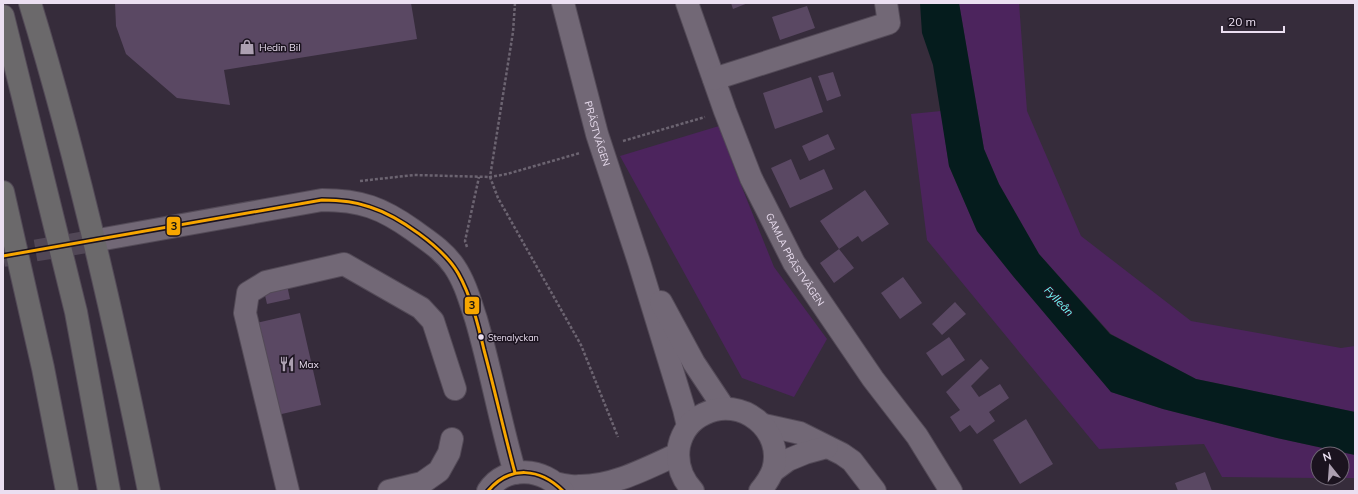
<svg xmlns="http://www.w3.org/2000/svg" width="1358" height="494" font-family="Mulish,sans-serif">
<rect width="100%" height="100%" fill="#362c3b"/>
<path fill="#4c245d" d="M959,3H1019L1027,111L1081,236L1191,321L1341,348L1355,346V412L1196,379L1111,334L1039,254L999,184L984,149Z
M941,111L949,166L977,231L1013,276L1111,392L1163,409L1277,438L1355,455V478H1342V454H1318V478L1222,477L1204,444L1099,449L927,240L911,114Z
M719,126L735,170L774,267L827,339L794,397L742,378L620,156Z"/>
<path fill="#051c1d" d="M920,3H959L984,149L999,184L1039,254L1110,334L1196,379L1355,412V455L1277,438L1163,409L1111,392L1013,276L977,231L949,166L933,65L922,33Z"/>
<path fill="#5a4863" d="M115,3H411L417,39L224,70L230,105L177,98L126,54L116,26Z
M731,3H748L733,9Z
M807,6L815,28L780,40L772,17Z
M833,72L841,96L827,101L818,76Z
M811,77L823,112L775,129L763,93Z
M828,134L835,149L809,161L802,146Z
M791,159L800,180L824,169L833,189L790,208L771,168Z
M865,190L889,224L862,242L858,236L839,249L820,221Z
M839,249L854,268L834,283L820,263Z
M903,277L922,303L900,319L881,293Z
M287,285L290,299L267,304L264,291Z
M955,302L966,314L942,335L932,324Z
M300,313L321,405L273,416L252,324Z
M949,337L965,360L942,376L926,353Z
M981,359L989,368L971,386L979,397L1000,384L1009,398L989,412L995,421L977,434L970,425L960,432L950,417L960,410L946,392Z
M1026,419L1053,464L1020,484L993,440Z
M1205,472L1212,491H1178L1175,483Z"/>
<g fill="none" stroke-linecap="round" stroke-linejoin="round">
<path stroke="#514756" stroke-width="22" stroke-dasharray="22 11" stroke-linecap="butt" d="M3,256L104,239"/>
<defs>
<g id="minor">
<path id="s1" d="M563,3L597,134L639,262L684,409L688,426"/>
<path id="s2" d="M687,3L725,111L751,178L794,263L873,379L917,436L951,491"/>
<path d="M714,79L889,23L886,3"/>
<path d="M104,239L322,200C361,200 382,208 413,230C428,241 443,250 454,266C465,282 470,301 476,319C491,370 500,422 515,473"/>
<path d="M661,302L694,363L724,408"/>
<path d="M764,425L800,433L842,454L852,461L875,491"/>
<path d="M773,471L788,460L805,453L827,447"/>
<path d="M558,484C565,485 573,487 580,486C614,486 647,468 678,454"/>
<path d="M288,491L245,313L248,293L266,282L344,264L421,308L433,321L455,389"/>
<path d="M389,491L422,483L439,471L449,453L452,439"/>
<path d="M488,491C505,464 545,468 563,491"/>
<path d="M693,491C681,478 676,464 679,446C682,432 691,420 704,414C741,395 785,430 773,470C770,478 765,485 760,491"/>
</g>
<path id="highway" d="M30,3C79,163 116,327 149,491
M3,16L76,312L109,491
M3,192L43,368L67,491"/>
</defs>
<use href="#minor" stroke="#534a57" stroke-width="24"/>
<use href="#highway" stroke="#534a57" stroke-width="24"/>
<path stroke="#6c6471" stroke-width="2.5" stroke-dasharray="3 2" stroke-linecap="butt" d="M515,3L513,32L490,177L507,174L580,153
M623,141L705,117
M360,181L414,175L490,177L498,198L581,345L618,437
M467,247L465,241L479,177"/>
<use href="#minor" stroke="#726876" stroke-width="22"/>
<use href="#highway" stroke="#6b696b" stroke-width="22"/>
<defs>
<path id="bus-1" d="M3,256L322,200C338,200 354,201 370,207C398,216 443,247 458,273C471,296 478,324 484,350C495,391 504,432 515,473
M488,491C510,465 540,468 563,491"/>
</defs>
<use href="#bus-1" stroke="#1b131f" stroke-width="6"/>
<use href="#bus-1" stroke="#f7a600" stroke-width="3"/>
</g>
<defs>
<symbol id="shop-bare" viewBox="-9 -9 18 18"><path d="M-5-2.5h2.3a2.7 3.5 0 0 1 5.4 0H5L5.5 6h-11ZM-1.5-2.5h3a1.5 2.3 0 0 0-3 0Z" fill="#aca0b1" stroke="#1b131f" stroke-width="2.5" paint-order="stroke"/></symbol>
<symbol id="restaurant-bare" viewBox="-9 -9 18 18"><path d="M-5-6h1v4h1v-4h1v4h1v-4h1v5L-1.5 .5V6h-2V.5L-5-1ZM5-6V6H3V1.5H1.5Q1.5-4 5-6Z" fill="#aca0b1" stroke="#1b131f" stroke-width="2.5" paint-order="stroke"/></symbol>
</defs>
<g fill-rule="evenodd">
<use href="#shop-bare" x="236" y="36" width="22" height="22"/>
<use href="#restaurant-bare" x="276" y="353" width="22" height="22"/>
</g>
<circle fill="#ebdff1" stroke="#1b131f" stroke-width="1.5" cx="481" cy="337" r="3.5"/>
<g text-anchor="middle" stroke-width="3" stroke-linejoin="round" paint-order="stroke">
<g font-size="9" fill="#ebdff1" stroke="#1b131f" text-anchor="start">
<text x="488" y="341">Stenalyckan</text>
</g>
<g font-size="10" fill="#ebdff1" stroke="#1b131f" text-anchor="start">
<text x="259" y="51">Hedin Bil</text>
<text x="299" y="368">Max</text>
</g>
<g font-size="10" fill="#ebdff1" stroke="#1b131f">
<text dy="4" stroke="none"><textPath href="#s1" startOffset="135">PRÄSTVÄGEN</textPath></text>
<text dy="4" stroke="none"><textPath href="#s2" startOffset="279">GAMLA PRÄSTVÄGEN</textPath></text>
</g>
<g font-size="11" font-style="italic" fill="#74fbfa" stroke="#1b131f">
<text transform="translate(1059 301) rotate(46)" y="4">Fylleån</text>
</g>
</g>
<g stroke="#1b131f" stroke-width="1.5">
<rect x="166" y="216" width="15" height="20" rx="4" fill="#f7a600"/>
<rect x="464" y="296" width="16" height="19" rx="4" fill="#f7a600"/>
</g>
<g font-size="11" text-anchor="middle" font-weight="bold" fill="#111">
<text x="174" y="230">3</text>
<text x="472" y="309">3</text>
</g>
<rect width="1358" height="494" fill="none" stroke="#ebdff1" stroke-width="8"/>
<g transform="translate(1330 466) rotate(343)"><circle r="19" fill="#1b131f" stroke="#6e6573"/>
<path d="M0-3L7 15L0 10L-7 15Z" fill="#aca0b1"/>
<text y="-6" font-size="11" font-weight="bold" text-anchor="middle" fill="#ebdff1">N</text>
</g>
<path d="M1222 26v6h62v-6" fill="none" stroke="#ebdff1" stroke-width="2"/>
<text x="1228" y="26" font-size="12" fill="#ebdff1" stroke="#1b131f" stroke-width="3" paint-order="stroke">20 m</text>
</svg>
